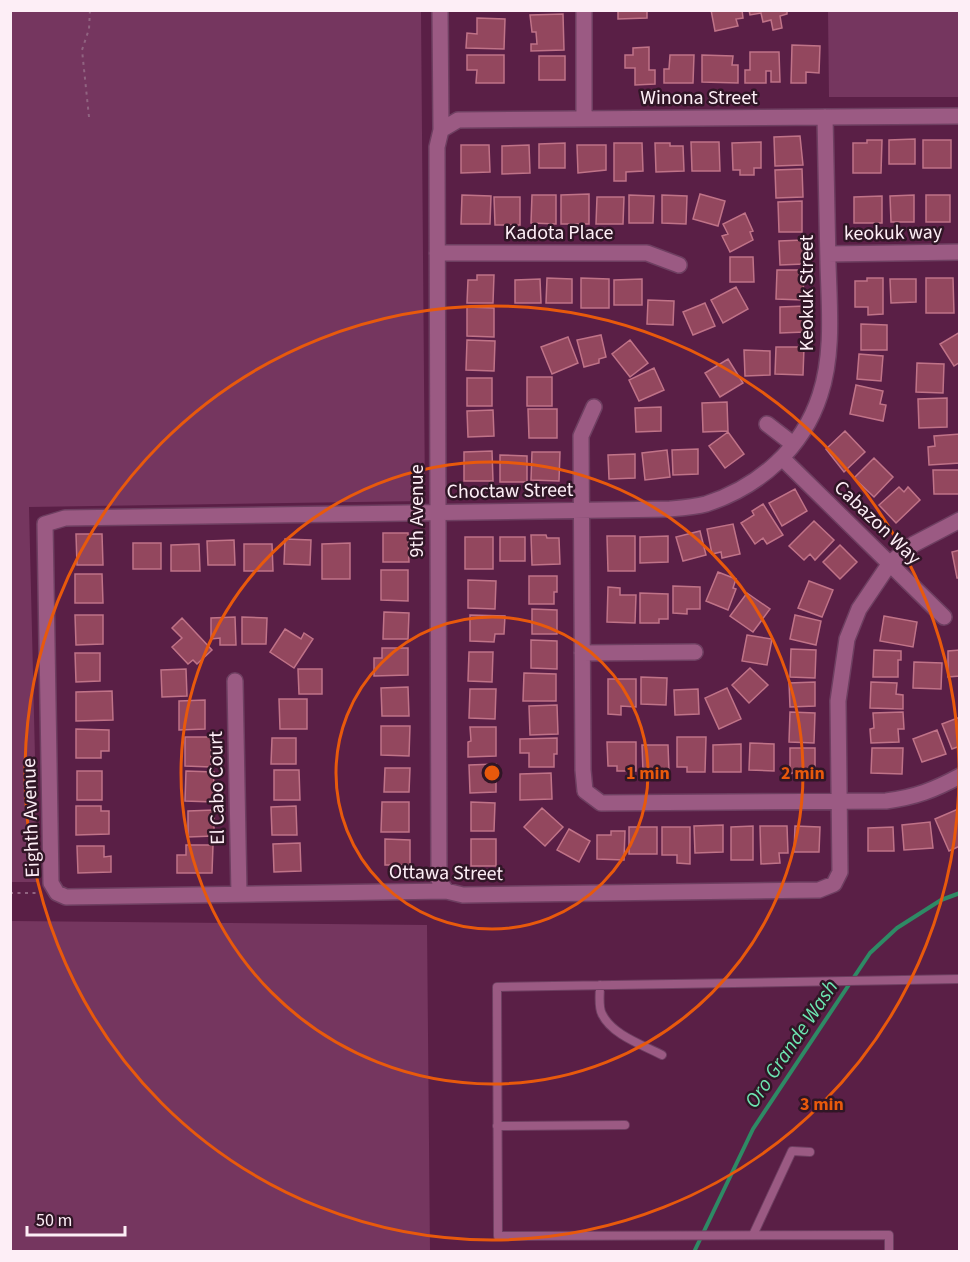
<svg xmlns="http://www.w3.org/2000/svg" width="970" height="1262" font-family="'Source Sans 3',sans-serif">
<rect width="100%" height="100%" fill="#5a1f46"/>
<path fill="#75365f" d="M10,11H421L425,501L29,507L38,882H10Z
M828,11H959V97H829Z
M11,921L427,925L430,1251H11Z"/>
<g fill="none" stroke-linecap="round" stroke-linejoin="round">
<path stroke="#2e8a65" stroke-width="4" d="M694,1252L753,1129L870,953L897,928L941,900L960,893"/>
</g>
<path fill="#93475e" stroke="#c07388" stroke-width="1.5" d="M618,10H647V18L618,19Z
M711,10H742L743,18L736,19L738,26L715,31Z
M749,10H787V14L780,16L782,28L773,30L771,20L763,22L761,13L750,15Z
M563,14L564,50L531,51V44H537L536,32H532L530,15Z
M477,18L505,19L504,49L466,48L467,33L477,34Z
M792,45L820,46L819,73L806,72V83H791Z
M649,47V70H655V84L635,85V68H625V55H633V48Z
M750,52H779L780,82H771V71H766V83H745V70H750Z
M467,55H504V83H476L477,70H467Z
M670,55H694L693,83H664V69H669Z
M702,55L733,56L732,65H738V83L702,82Z
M539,56H565V80H539Z
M800,136L803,165L775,166L774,137Z
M915,139V164H889V140Z
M867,140H882L881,173H853V143H867Z
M923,140H951V168H923Z
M691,142H719L720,171H692Z
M761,142V168H754V175H740V170H733L732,143Z
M565,143V168H539V144Z
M614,143H642L643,171L626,172V181H614Z
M655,143H670V146H683L684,171L656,172Z
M461,145H489L490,172L461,173Z
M529,145L530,173L502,174V146Z
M577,145H606V170L578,173Z
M802,169L803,197L776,198L775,170Z
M589,194V224H561V195Z
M700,194L725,201L718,226L693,219Z
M462,195L491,196L490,224H461Z
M532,195H556V224L531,223Z
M629,195L654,196L653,223H629Z
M662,195L687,196L686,224L662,223Z
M914,195V222H891L890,196Z
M926,195H950V222H926Z
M882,196V223H854V197Z
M494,197H520V225H495Z
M597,197H624L623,224H596Z
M802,201V232H779L778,202Z
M745,213L753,231L750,232L753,240L730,252L722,236L728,234L723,224Z
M803,240L804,264L780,265L779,241Z
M730,257H753L754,282H730Z
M777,270H804L803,300L776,299Z
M477,275H494L493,303H467L468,280H477Z
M547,278L572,279V303H546Z
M581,278L609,279V308H581Z
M867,278H883V314L868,315V307H855V281H867Z
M926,278H953L954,313H926Z
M540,279L541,303H515V280Z
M642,279V305H614V280Z
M890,279H916V302L891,303Z
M736,287L748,309L723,323L711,300Z
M648,300L674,301L673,325L647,324Z
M705,303L715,326L693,335L683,312Z
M805,306V332L780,333V307Z
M467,307L494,308V337L467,336Z
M861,324L887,325V350H861Z
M960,332V362L954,366L940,344Z
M601,335L606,357L599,359V363L584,367L577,340Z
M568,337L578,363L552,374L541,347Z
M467,340L495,341L494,371L466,370Z
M630,340L648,363L630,377L612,354Z
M776,347H804L803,375L775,374Z
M744,350L770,351V375L745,376Z
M859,354L883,356L881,381L857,379Z
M728,359L743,383L720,397L705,373Z
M917,363L944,364L943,393L916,392Z
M654,368L664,390L639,401L629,380Z
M527,377H552V406H527Z
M467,378H492V406H467Z
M856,385L883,391L880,404L886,405L883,421L850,414Z
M947,398V427L919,428L918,399Z
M727,402L728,431L703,432L702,403Z
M661,407V431L636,432L635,408Z
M528,409H557V438H529Z
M493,410L494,436L468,437L467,411Z
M845,431L865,452L844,472L826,449Z
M728,432L744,454L725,468L709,446Z
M960,434V463L929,465L928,447L935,446L934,436Z
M698,449V474L673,475L672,450Z
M667,450L670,477L645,480L642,453Z
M492,451L493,481H464V452Z
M532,452H560L559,481L531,480Z
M635,454V478L609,479L608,455Z
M500,455L527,456V482H500Z
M874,458L893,477L874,497L854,478Z
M933,470H960V494H934Z
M899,487L904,492L908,487L920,500L896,523L879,505Z
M795,489L807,511L782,526L769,503Z
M763,504L783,535L767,544L763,538L755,544L741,523L754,515L752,511Z
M814,521L834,540L815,560L810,554L804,560L789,546Z
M733,524L740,554L722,558L721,552L712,554L707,529Z
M700,531L706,555L683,561L676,537Z
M383,533H408L409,562H383Z
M76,534H102L103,565H77Z
M531,535H546L547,538H559L560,564L532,565Z
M607,536H635V571H608Z
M668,536V562L640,563V537Z
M465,537H493V569H465Z
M500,537H525V561H500Z
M285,539L311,540L310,565L284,564Z
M234,540L235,565H208L207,541Z
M133,543H161V569H133Z
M350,543V579H322V544Z
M199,544L200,571H171V545Z
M244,544H272L273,571H244Z
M840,545L857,562L840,579L823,562Z
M960,550V578H957L952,552Z
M381,570H408V601L381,600Z
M718,572L736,579L733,588L736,589L728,610L706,601Z
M75,574H102L103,603H75Z
M529,576H557V592H554V604H529Z
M468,580L496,581L495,609L468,608Z
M809,581L833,590L822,617L798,608Z
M673,586L700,587V609H687V614L673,613Z
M608,587L620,588V595H636L635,623L607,622Z
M640,593L668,594V619H659V623H640Z
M747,593L770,609L753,632L730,616Z
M532,609L557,610V634H532Z
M384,612L409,613L408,639H383Z
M75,615H103V644L76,645Z
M470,615L505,616L504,634H495L494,642L470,641Z
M795,615L821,621L816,645L790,639Z
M884,616L917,622L913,647L880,641Z
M235,617L236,645H220V638L211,639V618Z
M242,617L267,618L266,644H242Z
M182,618L212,650L197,664L193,660L188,664L172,647L182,638L172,628Z
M285,629L301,639L304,633L313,639L294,668L270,652Z
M747,635L772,639L767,665L742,661Z
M531,640L557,641V669L531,668Z
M382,648H408V675L374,676V658H382Z
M791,649L816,650L815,678L790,677Z
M874,650L901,651V660H898V677H873Z
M960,650V676L948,677V651Z
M469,652H493L492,682L468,681Z
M75,653H100V681L76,682Z
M914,662L942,663L941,689L913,688Z
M750,668L768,685L749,703L732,685Z
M186,669L187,696L162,697L161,670Z
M298,669H322V694H299Z
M524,673L556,674V701H523Z
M641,677L667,678L666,705L641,704Z
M608,679H636V707L621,706V715L608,714Z
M815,682V706L790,707L789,683Z
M871,682L897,683L896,694L903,695V709L870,708Z
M408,687L409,716H382L381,688Z
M727,688L741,719L719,729L705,698Z
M470,689H496L495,719L469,718Z
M698,689L699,714L675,715L674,690Z
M112,691L113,720L76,721V692Z
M279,699H307V729H280Z
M205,700V729L179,730V701Z
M557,705L558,734L530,735L529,706Z
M790,712L815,713L814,743L789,742Z
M903,712L904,729H898L899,742L871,743L870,729L874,728L873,713Z
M960,717V746L952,749L942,724Z
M381,726H410L409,756L381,755Z
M470,727H496V756L468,757V742L471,741Z
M76,729L109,730V751H101V758H76Z
M937,730L946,754L922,762L913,739Z
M185,737H211V767L185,766Z
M677,737H706L705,772H687V767H677Z
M272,738H296V764H271Z
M557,738V754H554V767H529V753H520V739Z
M607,742H636V771H617V766H608Z
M750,743L774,744V771L749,770Z
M741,744V772H713V745Z
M642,745H668L669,771L643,772Z
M790,748H815V773H790Z
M872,748H903L902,774L871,773Z
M496,764V792L470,793L469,765Z
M385,768H410L409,792H384Z
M274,770H299L300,800H274Z
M77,771H102V800H77Z
M186,771L214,772L213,802L185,801Z
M551,773L552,799L520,800V774Z
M382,802H409V832H381Z
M471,802L495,803L494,831H471Z
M76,806H101V811H109V834L76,835Z
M296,806L297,835H272L271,807Z
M542,808L563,827L545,846L524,827Z
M958,809L960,846L949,851L935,819Z
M214,810V836L188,837V811Z
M930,822L933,848L904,850L902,825Z
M723,825V852L695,853L694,826Z
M753,826V860H731V827Z
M760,826H787L788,853H779L780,863L761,864Z
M795,826L820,827L819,852H794Z
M629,827H657V854H629Z
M662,827H690V864L677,863V855H662Z
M893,827L894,851H868V828Z
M569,829L590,841L579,862L557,850Z
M611,831H625L624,860L597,859V835H611Z
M385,839L410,840V865H385Z
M471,839H496V866H471Z
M300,843L301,871L274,872L273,844Z
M186,845H213L212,873H177V855H186Z
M77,846H104V857L111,856V872L78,873Z"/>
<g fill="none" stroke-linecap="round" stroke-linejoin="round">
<defs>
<path id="lane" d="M600,985C600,994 598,1007 602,1014C612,1035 643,1045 662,1055
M497,1126L625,1125
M753,1235L792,1151L810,1152
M889,1252V1235L498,1236L497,987L960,979"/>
<path id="street" d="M440,10L441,130L437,147L439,880L446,891
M825,117C826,165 827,214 828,263C829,305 834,353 820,395C803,448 759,487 706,504C695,507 682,508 670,509L65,518L45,524L51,883L57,893L66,897L446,891L463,895L819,890L834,884L840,872L838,701L847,639L859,609L890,563L914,544L960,520
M584,119V10
M441,130L458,120L960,116
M437,253H647L679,265
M828,254L960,252
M594,407L581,436L583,770L585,791L601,803L886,801C916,797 934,790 960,776
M767,424L793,444
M782,458L944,617
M582,653L695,652
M235,681L239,894"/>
</defs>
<use href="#lane" stroke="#6e3f61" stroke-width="10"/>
<use href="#street" stroke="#6e3f61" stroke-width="18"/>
<path stroke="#906380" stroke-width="2" stroke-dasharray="3 4.5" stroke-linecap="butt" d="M89,117L82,50L89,29L90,10
M10,893H42"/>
<use href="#lane" stroke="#9b5a83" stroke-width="8"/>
<use href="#street" stroke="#9b5a83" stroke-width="15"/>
</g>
<g fill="none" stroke="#e8590c" stroke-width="3">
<circle cx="492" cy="773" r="156"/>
<circle cx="492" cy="773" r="311"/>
<circle cx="492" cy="773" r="467"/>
</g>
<g text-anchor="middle" stroke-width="5" stroke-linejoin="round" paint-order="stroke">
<g font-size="20" fill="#fdeef6" stroke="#301626">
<text x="699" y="104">Winona Street</text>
<text x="559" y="239">Kadota Place</text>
<text transform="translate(893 232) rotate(-1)" y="7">keokuk way</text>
<text transform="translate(806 293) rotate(-90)" y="7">Keokuk Street</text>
<text transform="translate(510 490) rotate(-1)" y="7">Choctaw Street</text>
<text transform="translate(416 511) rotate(-90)" y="7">9th Avenue</text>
<text transform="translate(878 522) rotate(44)" y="7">Cabazon Way</text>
<text transform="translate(216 788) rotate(-91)" y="7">El Cabo Court</text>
<text transform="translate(30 818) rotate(-92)" y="7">Eighth Avenue</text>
<text transform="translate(446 872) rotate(1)" y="7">Ottawa Street</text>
</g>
<g font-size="21" font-style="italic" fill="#6de6b1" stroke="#301626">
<text transform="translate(791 1044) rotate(-56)" y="7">Oro Grande Wash</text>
</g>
</g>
<circle cx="492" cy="773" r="9" fill="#e8590c" stroke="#301626" stroke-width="3"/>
<g font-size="18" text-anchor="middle" font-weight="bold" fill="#e8590c" stroke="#301626" stroke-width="5" stroke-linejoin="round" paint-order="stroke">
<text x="648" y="779">1 min</text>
<text x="803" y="779">2 min</text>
<text x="822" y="1110">3 min</text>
</g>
<rect width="970" height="1262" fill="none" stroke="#fdeef6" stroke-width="24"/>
<path d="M27 1226v9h98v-9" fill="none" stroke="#fdeef6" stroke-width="3"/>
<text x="36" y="1226" font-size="18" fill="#fdeef6" stroke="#301626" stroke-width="4.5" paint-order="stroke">50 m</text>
</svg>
